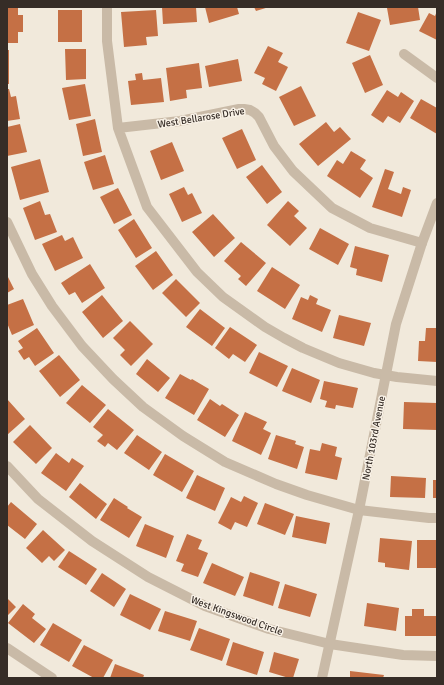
<svg xmlns="http://www.w3.org/2000/svg" width="444" height="685" font-family="Signika,sans-serif">
<rect width="100%" height="100%" fill="#f1e9db"/>
<path fill="#c57045" d="M162,7H196L197,22L163,24Z
M205,7H237L239,14L209,23Z
M254,7H269L256,11Z
M393,7H418L420,20L390,25L387,8Z
M7,8H18V15H23V32H18V43H7Z
M58,10H82V42H58Z
M156,10L158,36L146,37L147,45L124,47L121,12Z
M437,11V40L419,31L429,13L435,16Z
M358,12L381,20L369,51L346,43Z
M268,46L283,53L278,62L288,67L276,91L262,84L265,78L254,73Z
M65,49H86V79L66,80Z
M7,50H9V84H7Z
M370,55L383,85L365,93L352,63Z
M238,59L242,81L209,87L205,66Z
M199,63L202,88L186,90L187,98L170,101L166,68Z
M142,73L143,80L161,78L164,102L131,105L128,81L136,80L135,74Z
M85,84L91,116L69,120L62,88Z
M301,86L316,116L294,126L279,97Z
M7,89H9L11,97L16,96L20,119L7,121Z
M387,90L398,97L401,92L414,101L400,123L388,116L383,123L371,115Z
M421,99L437,108V134L410,118Z
M95,119L102,152L83,156L76,124Z
M326,122L334,132L340,127L351,139L318,166L299,144Z
M20,124L27,152L7,156V127Z
M242,129L256,160L237,169L222,138Z
M172,142L184,171L161,180L150,151Z
M351,151L366,160L360,169L373,178L360,198L327,176L337,160L343,164Z
M105,155L114,184L93,190L84,162Z
M40,159L49,192L20,200L11,167Z
M262,165L282,192L267,204L246,177Z
M385,169L394,172L388,189L401,194L403,187L411,190L402,217L372,207Z
M184,187L188,195L192,193L202,213L182,222L169,194Z
M118,188L132,215L114,224L100,197Z
M40,201L45,215L50,214L57,232L35,240L23,208Z
M288,201L299,211L294,216L307,228L290,246L267,225Z
M213,214L235,238L214,257L192,232Z
M134,219L152,248L136,258L118,230Z
M320,228L349,244L338,265L309,249Z
M62,235L65,241L73,237L83,258L55,271L42,244Z
M241,242L266,263L246,286L238,279L241,276L224,261Z
M355,246L389,255L382,282L356,275L357,269L350,267Z
M156,251L173,275L153,290L135,266Z
M90,264L105,288L82,303L75,292L69,295L61,283Z
M272,267L300,285L285,309L257,291Z
M7,275L14,289L7,293Z
M176,279L200,303L186,317L162,293Z
M102,295L123,321L103,338L82,312Z
M310,295L318,299L316,304L331,310L322,332L292,319L301,297L308,300Z
M23,299L34,325L12,335L7,323V305Z
M200,309L225,328L212,346L186,327Z
M339,315L371,323L364,346L333,338Z
M130,321L153,344L131,366L120,355L125,350L113,338Z
M230,327L257,345L245,362L233,354L229,359L215,348Z
M37,328L54,353L35,366L29,357L24,360L18,351L23,348L18,341Z
M426,328H437V362L418,361L419,341H425Z
M259,352L288,366L277,387L249,373Z
M59,355L80,380L60,397L39,371Z
M147,359L170,378L158,392L136,374Z
M292,368L320,380L311,403L282,391Z
M180,374L191,380L192,379L209,389L194,415L165,398Z
M324,381L358,388L353,408L336,405L335,409L325,407L327,401L320,399Z
M82,385L106,405L90,423L66,403Z
M7,399L25,419L7,435Z
M210,399L220,406L222,404L239,415L225,437L197,420Z
M404,402L437,403V430L403,429Z
M108,409L134,430L117,450L108,443L105,447L97,441L103,435L93,427Z
M245,412L267,422L263,429L271,433L261,455L232,441Z
M30,425L52,448L36,464L13,442Z
M137,435L162,452L149,470L124,453Z
M276,435L296,441L295,444L304,447L297,469L268,459Z
M322,443L337,447L335,456L342,458L337,480L305,473L310,449L320,451Z
M56,453L69,463L72,458L84,466L66,491L41,473Z
M165,454L194,471L182,492L153,475Z
M197,475L225,488L215,511L186,498Z
M391,476L426,478L425,498L390,497Z
M433,480H437V498H433Z
M80,483L107,504L96,519L69,497Z
M244,496L258,503L247,527L235,522L231,530L218,523L231,497L241,502Z
M114,498L128,507L127,508L142,517L129,538L100,520Z
M11,502L37,524L25,539L7,525V507Z
M265,503L294,514L285,535L257,524Z
M296,516L330,523L326,544L292,537Z
M145,524L174,536L166,558L136,546Z
M43,530L65,550L54,561L49,556L42,563L26,548Z
M187,534L202,540L198,549L208,553L198,577L181,571L184,564L176,561Z
M380,538L412,541L409,570L385,567V563L378,562Z
M417,540H437V568H417Z
M69,551L97,569L86,585L58,567Z
M212,563L244,577L235,596L203,583Z
M250,572L280,582L273,606L243,596Z
M102,573L126,589L114,607L90,591Z
M285,584L317,594L310,617L278,608Z
M130,594L161,609L150,630L120,615Z
M7,598L16,607L7,616Z
M367,603L399,608L396,631L364,626Z
M23,604L35,614L32,618L46,629L34,643L8,623Z
M412,609H424V616H437V636H405V616H412Z
M165,611L197,621L190,641L158,631Z
M53,623L82,640L69,662L40,645Z
M199,628L230,639L222,661L190,650Z
M233,642L264,652L257,675L226,665Z
M84,645L113,660L103,678H94L72,666Z
M274,652L299,659L293,678H289L269,672Z
M115,664L144,675L143,678H110Z
M350,671L384,675L383,678H350Z"/>
<g fill="none" stroke-linecap="round" stroke-linejoin="round">
<path stroke="#c9baa7" stroke-width="10" d="M107,7V41L118,128L147,207L197,272L223,297L265,327L284,338L303,348L339,363L374,373L397,377L437,381
M404,54L437,78
M118,128L180,121L239,109H244L250,110L255,113L259,117L274,146L293,171L332,208L370,228L422,243
M7,222L32,274L52,306L82,346L113,379L143,407L183,436L225,462L276,484L307,495L359,510L429,518H437
M7,466L38,499L92,541L148,577L205,606L269,629L330,644L403,655L437,656
M7,648L52,678"/>
<path stroke="#c9baa7" stroke-width="10" d="M322,678L359,510L396,324L422,243L437,203"/>
</g>
<g text-anchor="middle" stroke-width="3" stroke-linejoin="round" paint-order="stroke">
<g font-size="10" fill="#362d27" stroke="#f9f2e7">
<text transform="translate(201 117) rotate(-9)" y="4">West Bellarose Drive</text>
<text transform="translate(373 438) rotate(-79)" y="4">North 103rd Avenue</text>
<text transform="translate(237 615) rotate(20)" y="4">West Kingswood Circle</text>
</g>
</g>
<rect width="444" height="685" fill="none" stroke="#362d27" stroke-width="16"/>
</svg>
